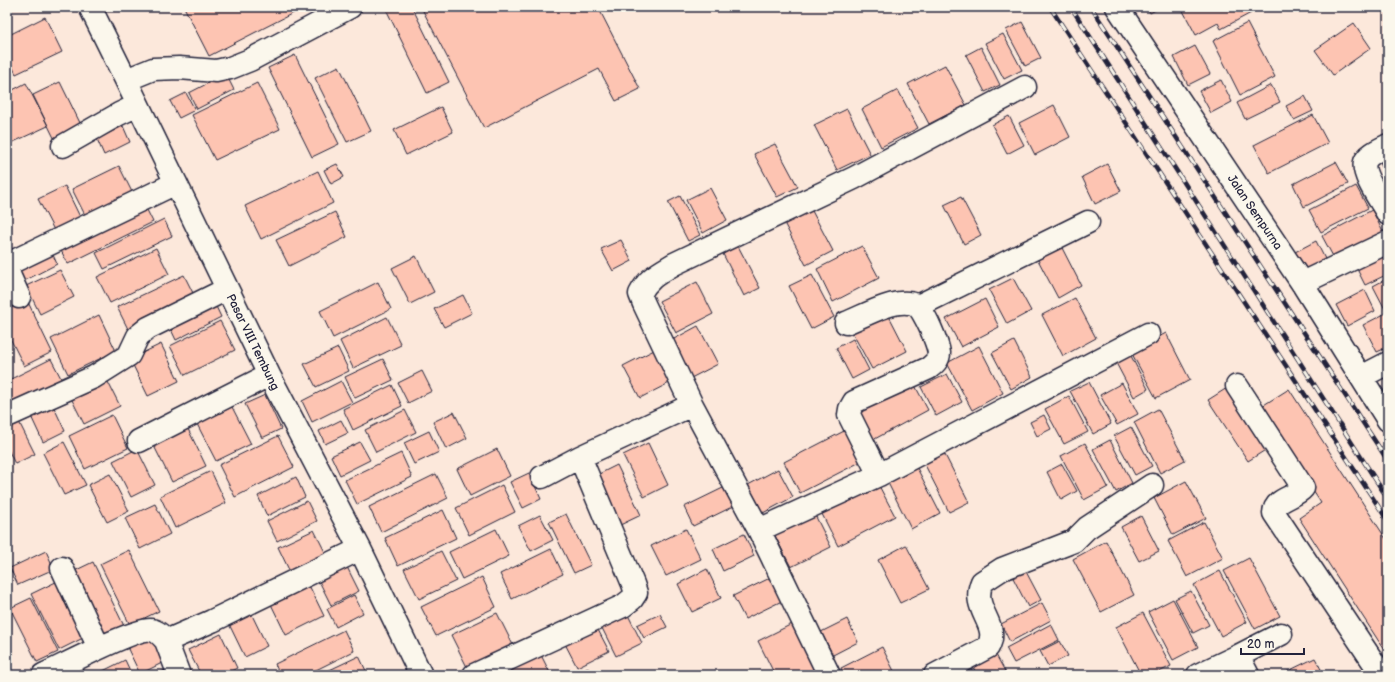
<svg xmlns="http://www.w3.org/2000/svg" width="1395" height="682" font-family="'Balsamiq Sans',sans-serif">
<rect width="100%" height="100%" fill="#fce8db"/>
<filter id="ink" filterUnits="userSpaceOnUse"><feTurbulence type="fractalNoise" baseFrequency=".025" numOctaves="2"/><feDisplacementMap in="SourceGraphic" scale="8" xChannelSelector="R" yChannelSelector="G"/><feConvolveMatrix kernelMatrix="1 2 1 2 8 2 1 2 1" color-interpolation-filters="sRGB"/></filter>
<g filter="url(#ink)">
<path fill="#fdc4b2" stroke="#22223b" d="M184,7H305L209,56Z
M385,7H412L449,82L427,93Z
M421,7H598L640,89L616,101L599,69L484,128Z
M1147,7H1161L1150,13Z
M1185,7H1248L1251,13L1221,29L1218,23L1196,35L1182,9Z
M45,17L62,52L16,74L7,56V36Z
M1022,22L1041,58L1025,66L1006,30Z
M1247,23L1275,77L1240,95L1213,41Z
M1354,23L1371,48L1333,75L1315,50Z
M1003,34L1022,70L1004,79L985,43Z
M1195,46L1210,74L1188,85L1174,57Z
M981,47L1000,85L985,92L966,55Z
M295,55L339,144L312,157L268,68Z
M945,65L966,105L929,124L908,84Z
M339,66L371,131L347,142L315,78Z
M226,74L234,90L197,109L189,93Z
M7,75L11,83L7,85Z
M1221,80L1232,102L1211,113L1199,91Z
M60,82L84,131L57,144L33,95Z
M26,83L48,126L7,145V93Z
M257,83L280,129L215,160L192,115Z
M1271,85L1280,102L1245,119L1237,103Z
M898,90L918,128L881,147L862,109Z
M186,93L195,110L179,118L170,101Z
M1305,96L1313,111L1294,120L1286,106Z
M1054,105L1070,137L1035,155L1019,123Z
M441,107L453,132L406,155L394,130Z
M847,109L870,154L837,170L814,125Z
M1313,115L1328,143L1269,173L1254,145Z
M1009,116L1024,145L1007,154L992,125Z
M123,126L130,142L104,155L97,139Z
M775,144L798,187L777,197L754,154Z
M1388,152V179L1377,157Z
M1336,162L1348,184L1304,207L1293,184Z
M337,164L344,177L331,184L324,170Z
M1107,164L1121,191L1095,204L1082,177Z
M119,166L132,192L85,215L72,189Z
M318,171L333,203L261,239L245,206Z
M65,186L81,219L55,232L38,199Z
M1356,186L1368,208L1321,232L1309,210Z
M710,188L727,220L703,233L686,200Z
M680,196L700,235L688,241L668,202Z
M961,197L981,235L964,244L944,205Z
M143,202L153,222L68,264L57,243Z
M811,209L833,251L806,265L784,223Z
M1372,210L1384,234L1335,260L1322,236Z
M335,212L347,237L289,266L276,240Z
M164,219L172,236L104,269L96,253Z
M621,240L632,261L613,271L601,249Z
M1316,241L1325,259L1304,270L1295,252Z
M738,246L760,288L744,296L723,254Z
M862,246L879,278L833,302L817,269Z
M1061,246L1081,285L1058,298L1037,258Z
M50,248L57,264L22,282L14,265Z
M156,248L169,274L110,303L97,277Z
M1388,253V274L1365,285L1357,269Z
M416,256L434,292L410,304L392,268Z
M60,270L74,297L40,314L26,286Z
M184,275L195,297L128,329L117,307Z
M812,275L834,317L811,329L789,286Z
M1013,278L1031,311L1007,324L989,290Z
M1388,278V310L1386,311L1373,286Z
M378,282L391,309L333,338L320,311Z
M697,282L713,314L676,333L659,301Z
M1365,290L1375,311L1347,326L1336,305Z
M463,295L472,313L444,327L434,309Z
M26,298L52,352L24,366L7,332V307Z
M212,298L221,317L176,340L167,321Z
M1075,298L1096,338L1063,356L1042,315Z
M985,299L999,327L961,347L946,319Z
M1388,312V347L1377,352L1363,325Z
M888,314L907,351L872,369L852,332Z
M99,315L116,351L68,374L51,339Z
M387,317L401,345L353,368L340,341Z
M220,321L235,350L185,375L170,346Z
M698,326L718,364L691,378L672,340Z
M1166,333L1190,380L1156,398L1131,352Z
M853,339L869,370L852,379L836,348Z
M1014,341L1032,377L1011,389L992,353Z
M161,344L179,381L148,396L130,359Z
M979,346L1003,393L972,410L947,363Z
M660,347L677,379L640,398L623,366Z
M338,348L349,371L316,387L304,364Z
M1130,354L1148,389L1134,397L1115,361Z
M51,359L63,382L7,410V381Z
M383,359L393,380L355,398L345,377Z
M422,371L432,391L408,403L398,383Z
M104,374L120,406L84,424L68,392Z
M947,374L962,402L936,416L921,387Z
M911,378L928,410L871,441L854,409Z
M341,381L352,402L312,422L302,401Z
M1089,382L1111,424L1093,434L1070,391Z
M1122,383L1138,414L1117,425L1100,395Z
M392,385L402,406L353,430L343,409Z
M1227,388L1267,449L1248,461L1208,400Z
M1289,389L1388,542L1387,654L1299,518L1321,503L1259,408Z
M265,395L281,429L262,438L245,404Z
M1069,396L1088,432L1064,444L1045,409Z
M51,401L65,431L43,442L29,412Z
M232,407L251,444L216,461L197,424Z
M1158,409L1185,460L1160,473L1134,422Z
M405,410L416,432L376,452L365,430Z
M454,412L467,438L446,449L433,422Z
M112,415L128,448L85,469L69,436Z
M1044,415L1051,429L1037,436L1030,422Z
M16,416L35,454L15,464L7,447V421Z
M341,420L348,433L325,444L319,431Z
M1131,427L1152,466L1135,475L1114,436Z
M188,429L206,466L172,482L154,446Z
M848,429L864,460L800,493L784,462Z
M429,431L439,452L414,464L404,443Z
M278,436L294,467L235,497L219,465Z
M1110,440L1132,483L1116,492L1093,449Z
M64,442L86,485L64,495L43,453Z
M360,442L370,460L340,475L331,456Z
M648,443L668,485L644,497L623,455Z
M1085,443L1108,487L1084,500L1061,456Z
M137,449L155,485L131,497L113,461Z
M497,449L510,476L470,496L457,469Z
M943,451L969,502L949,512L923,461Z
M401,453L412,477L357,504L345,480Z
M1062,464L1077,491L1061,500L1047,472Z
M617,465L641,515L616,527L591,478Z
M917,468L940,513L911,529L888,483Z
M778,469L793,497L763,513L748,485Z
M211,471L226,503L175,528L160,496Z
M529,473L541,499L523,508L510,482Z
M110,474L129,511L107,522L88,485Z
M436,474L448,498L381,532L369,507Z
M296,477L305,497L267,516L258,496Z
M1186,481L1206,518L1173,535L1154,498Z
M877,482L895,516L838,546L821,512Z
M502,485L515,512L469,535L456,508Z
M725,487L734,506L693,526L684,507Z
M307,501L317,521L277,541L267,521Z
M155,504L170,534L140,549L125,518Z
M443,510L456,538L398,566L385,538Z
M813,511L831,547L791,567L773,532Z
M566,514L591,565L574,573L549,522Z
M540,515L553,540L531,551L518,526Z
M1141,516L1159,551L1139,561L1121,527Z
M1204,522L1223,558L1187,577L1168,541Z
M496,529L509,556L462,579L449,552Z
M686,529L701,559L666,576L651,546Z
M314,530L326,554L290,572L278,547Z
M744,534L754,556L723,571L713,549Z
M1106,541L1134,595L1101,612L1073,559Z
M906,545L929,589L900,603L878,560Z
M551,549L563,574L512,599L500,574Z
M129,550L159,611L130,625L100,564Z
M46,551L54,569L18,585L10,568Z
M441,551L456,581L419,599L404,569Z
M1249,558L1280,616L1255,629L1224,571Z
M344,561L359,591L331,605L316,575Z
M93,562L125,628L100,640L68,574Z
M1022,564L1041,600L1028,607L1009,570Z
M707,569L721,598L692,612L678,584Z
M1220,571L1247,622L1221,636L1194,585Z
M776,575L788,598L745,619L733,596Z
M482,577L496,607L436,636L421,607Z
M62,579L89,635L59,650L31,594Z
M306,579L324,616L286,635L268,598Z
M1191,591L1209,625L1193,633L1175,599Z
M354,595L363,613L336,627L327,609Z
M31,598L58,652L37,662L10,608Z
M1173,599L1198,647L1173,660L1148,612Z
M1042,603L1051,620L1010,642L1001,624Z
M250,611L267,646L245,657L228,622Z
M626,611L642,643L616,656L600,624Z
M497,613L513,645L467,667L451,635Z
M1143,613L1171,666L1153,675H1141L1116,627Z
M660,614L667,627L644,638L637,625Z
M847,619L858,642L833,655L821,632Z
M594,622L609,651L577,667L562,638Z
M792,624L816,673L813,675H775L758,641Z
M1051,624L1059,640L1014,663L1006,648Z
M344,630L354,651L306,675H280L275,664Z
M150,633L164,662L140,674L126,645Z
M221,634L237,668L223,675H201L188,650Z
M1060,641L1068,656L1048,666L1040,651Z
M882,647L894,671L888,675H844L841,668Z
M538,649L551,675H488Z
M995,653L1007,675H977L972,665Z
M359,656L368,675H319Z
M1315,658L1324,675H1280Z
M125,660L132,675H95Z
M588,668L591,675H574Z
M1233,668L1236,675H1219Z
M167,669L170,675H155Z"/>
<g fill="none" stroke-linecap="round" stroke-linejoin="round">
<defs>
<path id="minor" d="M90,7L126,80L269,375L360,549L421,675
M1117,7L1302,283L1388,420
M126,80L153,69L179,68L216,71L230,68L250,60L350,7
M1388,145C1381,149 1368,154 1365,162C1361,174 1382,203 1388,214
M63,146L119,114L138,105
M1302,283L1388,242
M19,297L10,277L7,267L12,262L176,183
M918,306L1088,222
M846,323C864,316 889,301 908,303C911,303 915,304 917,306C924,310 938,344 939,353C939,360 934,364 929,368L854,402L850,409L849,415L879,475
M1361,377L1388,363
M1237,386L1302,486L1303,488C1295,498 1275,498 1274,513L1382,675
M7,416L94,377L129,355L138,336L148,328L227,289
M139,441L269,375
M542,477L580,457L692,405
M759,530L879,475L1148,334
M62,568L99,648
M166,641L179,675
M1238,656L1248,675
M43,675C61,667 137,627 151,630C158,631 162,636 166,641L212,621L360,549
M474,675L623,606L632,599L636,593L633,584L580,457
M829,675L759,530L692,405L644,304L640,294C648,278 659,273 674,264L854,178L1025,87
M935,675L988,647C1001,624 970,610 982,582L1002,569L1074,541L1087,528L1152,485
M1198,675L1238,656L1281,634"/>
</defs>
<use href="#minor" stroke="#22223b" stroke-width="25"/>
<use href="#minor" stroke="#fbf7ec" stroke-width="22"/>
<defs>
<path id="rail" d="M1050,7L1388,521
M1071,7L1388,499
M1091,7L1388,461"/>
</defs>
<use href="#rail" stroke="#22223b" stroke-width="4.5"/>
<use href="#rail" stroke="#fbf7ec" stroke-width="3" stroke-dasharray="9" stroke-linecap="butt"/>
</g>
</g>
<g text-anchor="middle" stroke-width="3" stroke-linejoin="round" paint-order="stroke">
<g font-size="12" fill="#22223b" stroke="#fbf7ec">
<text transform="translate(1255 212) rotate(56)" y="4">Jalan Sempurna</text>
<text transform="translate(253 342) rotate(64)" y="4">Pasar VIII Tembung</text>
</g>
</g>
<rect width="1395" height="682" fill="none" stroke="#fbf7ec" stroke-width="24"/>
<rect x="12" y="12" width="1371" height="658" fill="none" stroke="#22223b" stroke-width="1.5" filter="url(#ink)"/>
<path d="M1241 648v6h63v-6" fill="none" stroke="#22223b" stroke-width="2"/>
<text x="1247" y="648" font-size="12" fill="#22223b" stroke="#fbf7ec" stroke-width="3" paint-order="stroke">20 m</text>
</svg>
